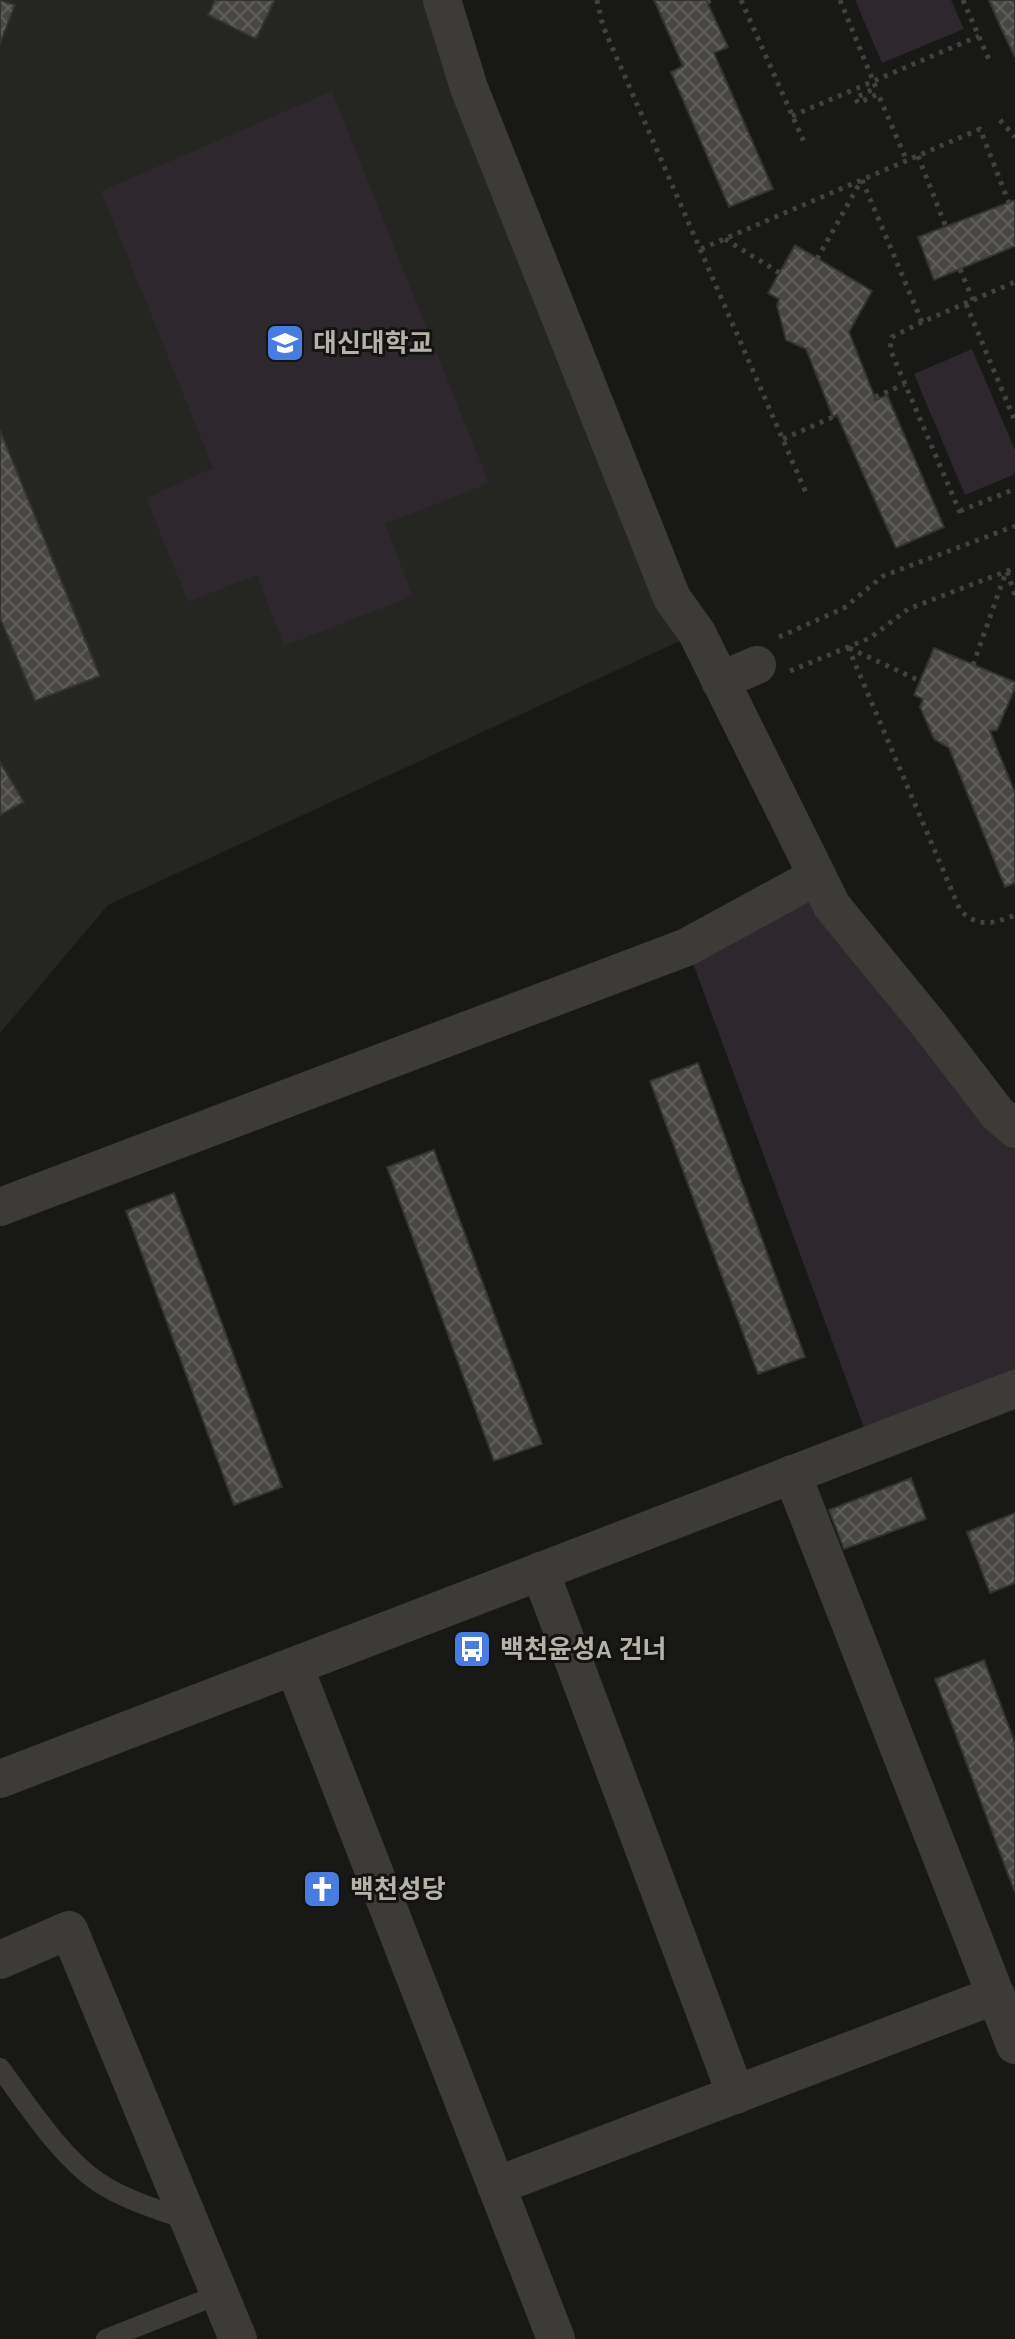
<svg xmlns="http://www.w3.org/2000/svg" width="1015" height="2339" font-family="Karla,'Noto Sans KR',sans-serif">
<defs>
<pattern id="building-cross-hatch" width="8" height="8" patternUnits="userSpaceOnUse" patternTransform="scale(2)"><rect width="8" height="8" fill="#484743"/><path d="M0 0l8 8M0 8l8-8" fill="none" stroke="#605f5b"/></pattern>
</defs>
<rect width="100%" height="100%" fill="#181816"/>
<path fill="#252522" d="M0,0H426L697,633L108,905L0,1033Z"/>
<path fill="#2e272e" d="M855,0H951L964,29L882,63Z
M332,91L489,483L385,524L413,596L284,646L257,575L188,602L146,498L213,468L101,191Z
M972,349L1015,450V474L965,495L914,374Z
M817,876L1015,1131V1388L870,1444L687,947Z"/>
<path fill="url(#building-cross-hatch)" stroke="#333330" stroke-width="2" d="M0,0L15,5L0,44Z
M215,0H275L256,39L208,15Z
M654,0H706L728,47L714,53L773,189L729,207L671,72L683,66Z
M989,0H1015V57L1001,28Z
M1015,200V246L934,280L918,237Z
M795,245L872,291L849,332L876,400L887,395L944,527L896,548L837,415L833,417L806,349L786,340L777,306L779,299L768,293Z
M0,430L100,676L35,701L0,618Z
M934,648L1015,682V688L997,730L990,731L1015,793V883L1005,887L949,748L934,739L920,707L923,699L914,695Z
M0,762L24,802L0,815Z
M698,1063L805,1357L758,1374L650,1081Z
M434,1150L542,1444L494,1461L387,1167Z
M174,1193L282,1487L234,1505L126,1211Z
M911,1478L926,1519L844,1549L829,1510Z
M1015,1513V1583L990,1593L967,1532Z
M984,1660L1015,1743V1893L935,1679Z"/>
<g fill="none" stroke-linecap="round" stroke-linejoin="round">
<path stroke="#43413e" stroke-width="5" stroke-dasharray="4 6" stroke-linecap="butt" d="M597,0L603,26L807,495
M741,0L804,142
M840,0L876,88L855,98L858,103L878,94L907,161
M963,0L990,62
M707,2L712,0
M792,116L979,36
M1000,120L1015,137
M918,156L946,227
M862,180L922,322L1015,282
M725,239L780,273
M701,249L980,129L1009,203
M817,259L861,181
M960,269L973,300
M966,304L1015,421
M922,322L892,337L890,349L962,517
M875,397L905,384
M783,439L833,417
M960,511L1015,489
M1007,572L1015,595
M779,637L844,608L883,576L1015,526
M848,647L960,910C977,928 994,924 1015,915
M849,648L920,681
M973,665L1006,572
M790,671L870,638L908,609L1015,568"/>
<path stroke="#3c3b37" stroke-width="20" d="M0,2068C27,2104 60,2156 98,2182C125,2200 159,2210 190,2221
M106,2339L220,2294"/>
<path stroke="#3c3b37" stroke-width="38" d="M442,0L469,88L672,598L697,633L832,906L931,1027L997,1113L1015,1129
M720,681L757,665
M0,1207L687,947L817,876
M792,1474L1015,2045
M540,1571L736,2095
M294,1666L556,2339
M0,1779L1015,1389
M0,1960L69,1930L238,2339
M496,2186L996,1995"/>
</g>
<defs>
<symbol id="university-square" viewBox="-11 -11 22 22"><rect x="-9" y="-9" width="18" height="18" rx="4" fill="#487cde" stroke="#131311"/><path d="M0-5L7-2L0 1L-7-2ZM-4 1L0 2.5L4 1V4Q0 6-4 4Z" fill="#fff"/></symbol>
<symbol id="bus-square" viewBox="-11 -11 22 22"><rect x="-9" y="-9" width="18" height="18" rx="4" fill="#487cde" stroke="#131311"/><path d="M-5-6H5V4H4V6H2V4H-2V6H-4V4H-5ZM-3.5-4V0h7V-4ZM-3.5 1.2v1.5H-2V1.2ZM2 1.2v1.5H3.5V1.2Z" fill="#fff"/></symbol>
<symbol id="church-square" viewBox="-11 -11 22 22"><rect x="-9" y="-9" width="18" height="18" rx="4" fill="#487cde" stroke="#131311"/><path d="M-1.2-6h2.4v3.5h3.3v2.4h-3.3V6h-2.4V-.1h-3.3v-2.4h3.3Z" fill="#fff"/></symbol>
</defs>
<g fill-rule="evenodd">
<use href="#university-square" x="263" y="321" width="44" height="44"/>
<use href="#bus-square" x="450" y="1627" width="44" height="44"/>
<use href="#church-square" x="300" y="1867" width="44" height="44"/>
</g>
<g text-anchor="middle" stroke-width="6" stroke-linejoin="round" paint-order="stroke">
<g font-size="26" font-weight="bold" fill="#b6b2aa" stroke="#131311" text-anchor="start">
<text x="313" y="352">대신대학교</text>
<text x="500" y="1658">백천윤성A 건너</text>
<text x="350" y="1898">백천성당</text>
</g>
</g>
</svg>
